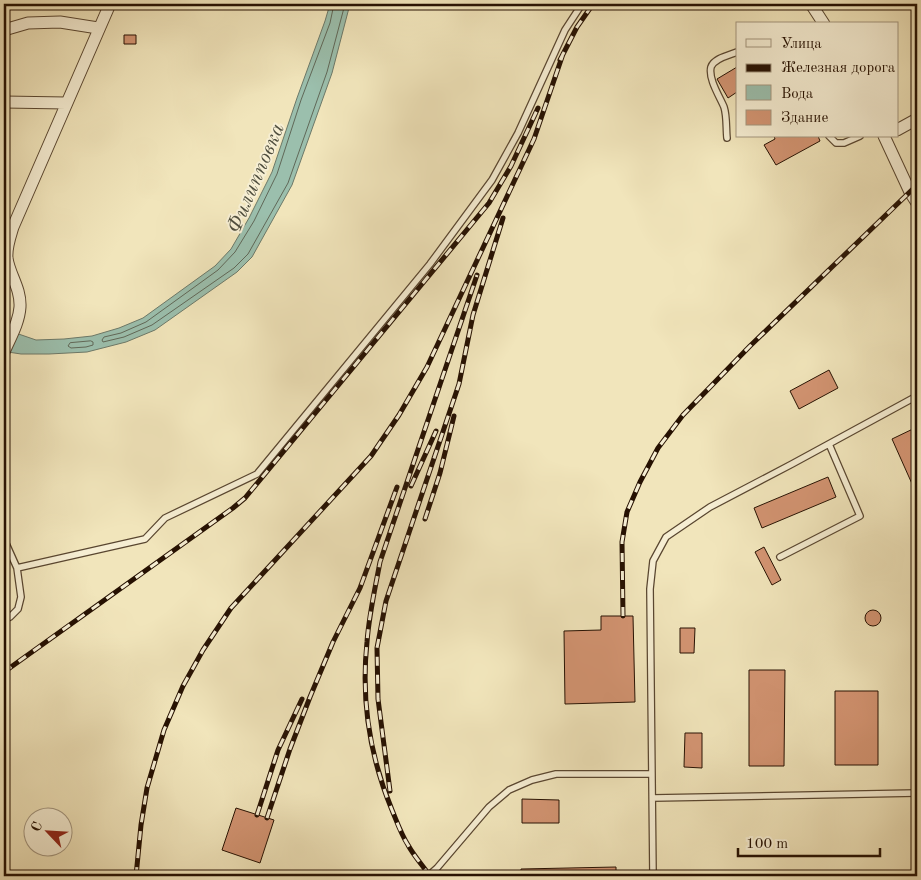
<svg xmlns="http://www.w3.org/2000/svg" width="921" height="880" font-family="'Old Standard TT',serif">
<rect width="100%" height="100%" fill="#f1e5bb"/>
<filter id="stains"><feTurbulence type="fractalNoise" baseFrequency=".004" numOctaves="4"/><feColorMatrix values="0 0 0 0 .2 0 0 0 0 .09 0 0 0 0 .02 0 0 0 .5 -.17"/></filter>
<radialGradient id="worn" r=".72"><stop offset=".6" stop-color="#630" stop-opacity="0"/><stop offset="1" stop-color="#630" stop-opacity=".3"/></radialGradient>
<path fill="#9bbfad" stroke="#6c7969" d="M330,4H350L332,73L292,185L252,257L237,272L155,330L126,342L87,352L49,354H21L8,352L4,350V329L36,340L64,339L92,336L119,328L143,318L215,266L231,249L249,218L272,172L297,98L325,21Z"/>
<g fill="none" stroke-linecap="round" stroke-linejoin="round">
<path stroke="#606858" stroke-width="1" d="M334,4L330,23L301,100L277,174L254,221L235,252L218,270L146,322L121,333L104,337L102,340L103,342L124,337L152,325L234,268L248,254L288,183L327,72L345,4
M91,341L93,342V345L86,347L71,348L68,346L70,343Z"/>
</g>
<path fill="#d39472" stroke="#261102" d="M124,35H136V44H124Z
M737,67V92L728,98L717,79Z
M774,136H818L820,141L776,165L764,145L775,139Z
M829,370L838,388L799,409L790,391Z
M917,427V495L892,439Z
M828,477L836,497L762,528L754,508Z
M764,547L781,580L772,585L755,552Z
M865 618a8 8 0 1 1 16 0a8 8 0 1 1-16 0Z
M601,616H633L635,702L565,704L564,631L601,630Z
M680,628H695L694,653H680Z
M749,670H785L784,766H749Z
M835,691H878V765H835Z
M685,733H702V768L684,767Z
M522,799L559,800V823H522Z
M236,808L274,820L260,863L222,850Z
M616,867V876H521V869Z"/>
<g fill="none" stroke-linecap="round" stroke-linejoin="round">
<defs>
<path id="lane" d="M829,136L836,143H844L860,136
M727,138C726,129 727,116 724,107C720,97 708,79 711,67C714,58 730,55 737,52
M4,539L17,568L21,597L18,609L10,617L4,620
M780,557L860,516L829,444
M17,568L145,539L165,518L257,474L430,264L492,180L518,133L565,30L582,4
M653,798L917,793
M428,876L437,868L489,807L509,790L532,780L556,774H652
M653,876L650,589L653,561L666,537L710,507L792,464L917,396"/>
<path id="street" d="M811,4L824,24
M4,30L28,23L60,22L98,28
M4,102L66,103
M897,130L917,119
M884,136L910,192L917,203
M4,352C10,338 19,323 20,307C21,288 9,274 7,258C6,247 10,237 13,227L110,4"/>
</defs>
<use href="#lane" stroke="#594630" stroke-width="8"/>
<use href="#street" stroke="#594630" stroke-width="13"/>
<use href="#lane" stroke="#f6eed3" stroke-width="5.5"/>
<use href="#street" stroke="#f6eed3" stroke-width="11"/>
<defs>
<path id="rail" d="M560,60L577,27L593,4
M411,486L436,431
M425,519L440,473L454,416
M623,616L622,542L627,512L640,482L658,448L683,415L750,346L917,185
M4,672L233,508L245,498L489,203L511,166L538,108
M390,791L378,699L377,648L386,601L459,384L473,315L503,218
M257,815L278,750L302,699
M267,818L290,749L310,697L333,642L360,588L397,487
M136,876L141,825L147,788L164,730L183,686L203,650L231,608L371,456L399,415L427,367L534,139L563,54
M430,876C423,866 414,856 408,845C401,834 397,822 392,810C370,757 361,699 367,642C369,615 375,589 380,562L477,275"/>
</defs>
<use href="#rail" stroke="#261102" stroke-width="5"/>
<use href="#rail" stroke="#f6eed3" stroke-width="3" stroke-dasharray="9" stroke-linecap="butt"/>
</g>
<g text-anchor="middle" stroke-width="4" stroke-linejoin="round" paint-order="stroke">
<g font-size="21" font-style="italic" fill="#4f4e3e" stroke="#f6eed3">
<text transform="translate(255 178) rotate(-67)" y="7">Филипповка</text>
</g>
</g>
<rect width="921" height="880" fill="none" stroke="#f1e5bb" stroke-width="20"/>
<rect x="5" y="5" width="911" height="870" fill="none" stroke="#261102" stroke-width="2.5"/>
<rect x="10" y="10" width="901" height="860" fill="none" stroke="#261102"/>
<rect x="736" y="22" width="162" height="115" fill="#f6eed3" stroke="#a3967f"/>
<rect x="746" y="39" width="25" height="8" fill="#f6eed3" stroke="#a3967f"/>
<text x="781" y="48" font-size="15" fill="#261102">Улица</text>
<rect x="746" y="64" width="25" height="8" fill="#261102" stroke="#a3967f"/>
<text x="781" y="72" font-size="15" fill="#261102">Железная дорога</text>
<rect x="746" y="85" width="25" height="15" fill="#9bbfad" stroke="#a3967f"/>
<text x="781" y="98" font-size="15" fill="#261102">Вода</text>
<rect x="746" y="110" width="25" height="15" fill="#d39472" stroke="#a3967f"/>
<text x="781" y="122" font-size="15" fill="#261102">Здание</text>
<g transform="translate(48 832) rotate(295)"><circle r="24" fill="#f6eed3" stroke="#a3967f"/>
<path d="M0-4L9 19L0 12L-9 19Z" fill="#8f2418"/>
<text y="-8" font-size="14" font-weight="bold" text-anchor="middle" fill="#261102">С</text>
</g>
<path d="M738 848v8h142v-8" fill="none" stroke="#261102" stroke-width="2.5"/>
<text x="746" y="848" font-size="15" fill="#261102" stroke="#f6eed3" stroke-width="4" paint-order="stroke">100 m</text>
<rect width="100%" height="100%" filter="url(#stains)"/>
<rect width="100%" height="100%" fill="url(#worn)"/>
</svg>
